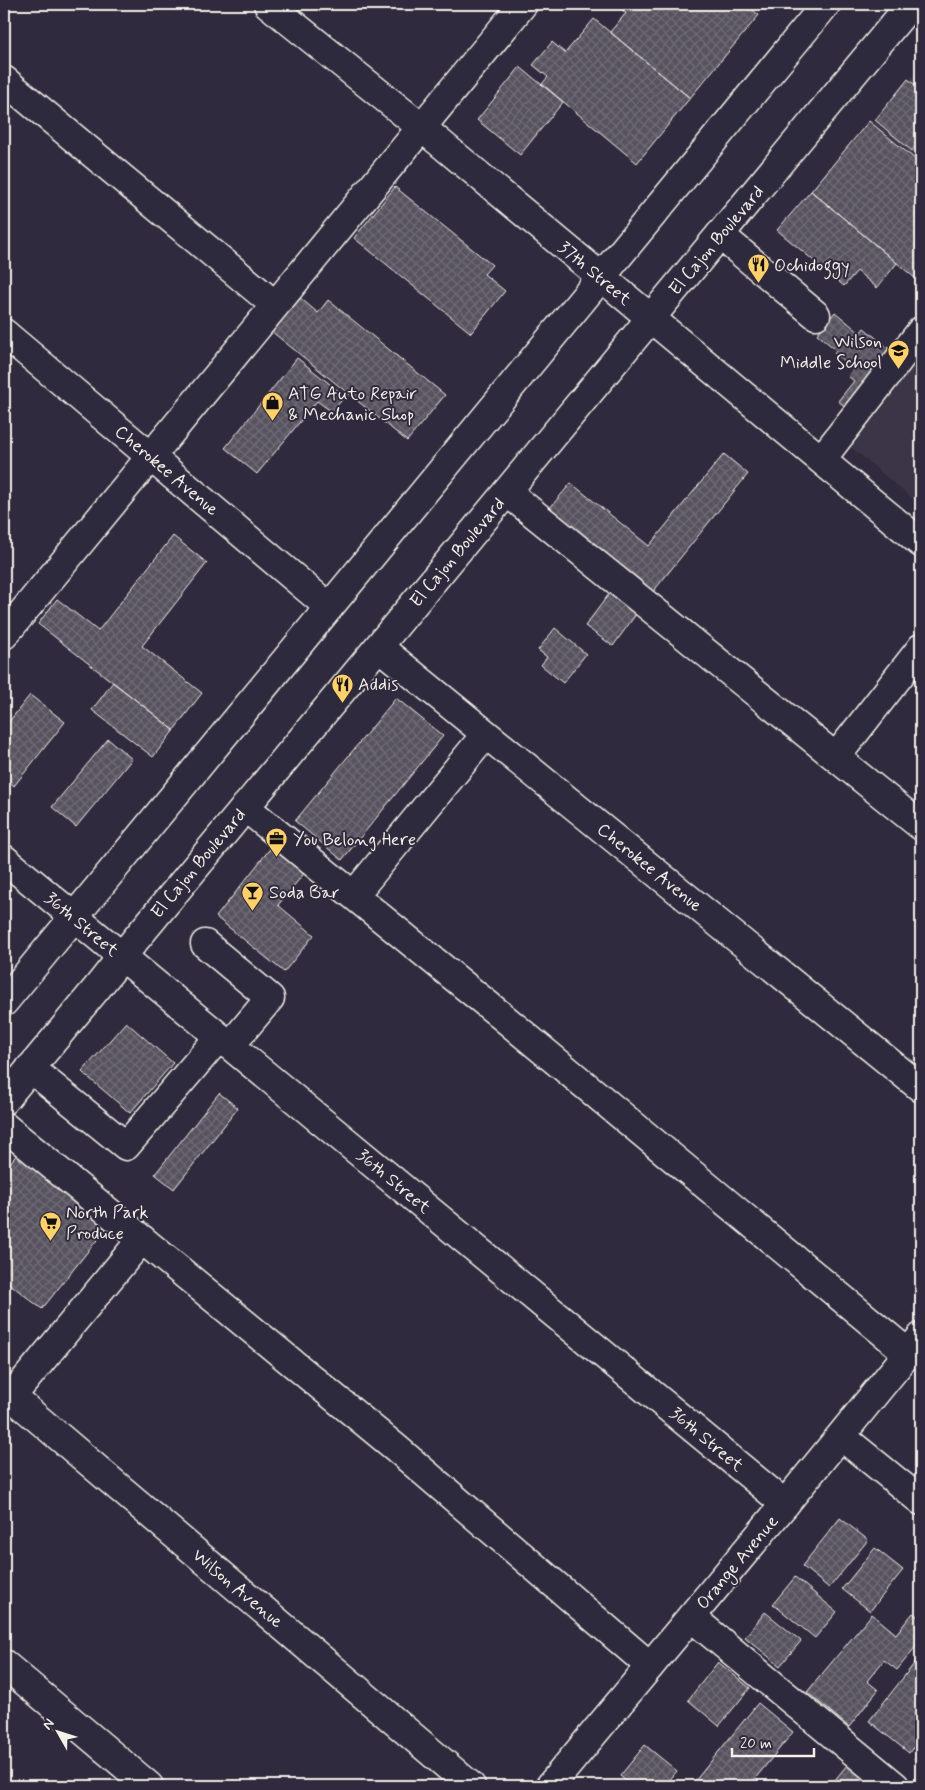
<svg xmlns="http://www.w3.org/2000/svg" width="925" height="1790" font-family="Mynerve,sans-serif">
<defs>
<pattern id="building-cross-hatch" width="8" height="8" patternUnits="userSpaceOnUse" patternTransform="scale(1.25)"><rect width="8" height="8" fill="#56525f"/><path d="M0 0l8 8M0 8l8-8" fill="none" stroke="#6f6b76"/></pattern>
</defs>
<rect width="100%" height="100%" fill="#2f2a3d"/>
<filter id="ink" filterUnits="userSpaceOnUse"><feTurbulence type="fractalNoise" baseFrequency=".02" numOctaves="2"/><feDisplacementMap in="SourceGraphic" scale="10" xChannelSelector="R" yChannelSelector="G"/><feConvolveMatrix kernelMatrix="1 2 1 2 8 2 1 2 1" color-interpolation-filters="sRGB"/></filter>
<g filter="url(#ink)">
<path fill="#3b3647" d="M921,66V163L873,124Z
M921,313V506L827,427Z"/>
<path fill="url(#building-cross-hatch)" stroke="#f4f1e8" d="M614,4H745L759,15L690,98L610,32L626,13Z
M594,19L690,98L637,163L542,84L548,77L533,65L552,42L565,53Z
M520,67L563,102L520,155L477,120Z
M908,79L921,90V140L912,151L875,120Z
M869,121L921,164V283L811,191Z
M395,187L492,265L484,274L505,291L471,333L354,238Z
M811,191L897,263L877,288L857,271L844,286L777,230Z
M299,297L318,313L328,300L445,395L407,441L271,331Z
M835,312L860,333L864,328L893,352L847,408L838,401L854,381L848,376L854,369L834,353L836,350L817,334Z
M297,358L345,396L332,412L317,401L257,474L225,448Z
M724,454L748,474L652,593L549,509L571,483L649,546Z
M173,536L207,563L142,646L202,693L174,730L38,624L57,599L98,631Z
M612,590L639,610L613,646L585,626Z
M555,628L586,654L563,683L541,665L547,657L538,650Z
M113,682L174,730L153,757L92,710Z
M30,695L65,722L14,786L4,777V728Z
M396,698L443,736L342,860L295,821Z
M108,739L132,759L76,827L52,807Z
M273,845L306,871L278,905L314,935L284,972L216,917Z
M126,1022L173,1063L130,1113L82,1072Z
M219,1093L238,1108L174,1189L155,1174Z
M17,1154L108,1226L42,1309L6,1281L4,1283V1171Z
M840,1518L868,1540L829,1588L802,1566Z
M875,1548L903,1570L870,1611L842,1589Z
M795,1577L837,1612L815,1638L773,1604Z
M765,1612L801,1641L780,1666L745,1637Z
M913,1613L921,1619V1640L897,1670L884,1660L867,1681L878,1690L849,1727L807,1692L872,1614L896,1634Z
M921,1655V1737L909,1753L869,1721Z
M718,1662L750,1688L719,1726L688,1700Z
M758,1703L793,1732L749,1786H691Z
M645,1745L677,1771L665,1786H632L620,1776Z
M921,1750V1765L914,1759Z
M847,1765L874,1786H830Z"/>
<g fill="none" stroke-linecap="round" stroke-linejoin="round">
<defs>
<path id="minor" d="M268,4L421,127L921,543
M4,80L275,305
M720,235L816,315
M4,333L329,607
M821,460L921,331
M507,492L921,826
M4,635L523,4
M379,647L921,1088
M836,757L921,648
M245,807L498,1013L908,1353
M4,859L785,1504
M354,895L486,734
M205,944L270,998L230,1046
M30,1068L126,1146L219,1037
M4,1126L396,1448L650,1666
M4,1390L471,1786
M12,1396L142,1239
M841,1436L921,1501
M691,1617L895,1786
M4,1664L149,1786"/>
<path id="major" d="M4,1002L826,4
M4,1100L97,988L136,939L911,4
M550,1786L785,1504L921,1337"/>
</defs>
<use href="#minor" stroke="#f4f1e8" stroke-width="31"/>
<use href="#major" stroke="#f4f1e8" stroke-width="31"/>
<use href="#minor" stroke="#2f2a3d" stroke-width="28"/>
<use href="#major" stroke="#2f2a3d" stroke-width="28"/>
</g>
</g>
<defs>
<symbol id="restaurant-pin" viewBox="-11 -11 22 30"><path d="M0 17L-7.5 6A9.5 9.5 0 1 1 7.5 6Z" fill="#ffd166" stroke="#2f2a3d"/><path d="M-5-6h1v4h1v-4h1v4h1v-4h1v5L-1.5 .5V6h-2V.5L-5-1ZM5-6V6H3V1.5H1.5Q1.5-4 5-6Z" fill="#111"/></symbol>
<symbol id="school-pin" viewBox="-11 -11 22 30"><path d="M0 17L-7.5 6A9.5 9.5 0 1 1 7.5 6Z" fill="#ffd166" stroke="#2f2a3d"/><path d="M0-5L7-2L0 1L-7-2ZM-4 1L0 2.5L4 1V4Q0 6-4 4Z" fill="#111"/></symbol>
<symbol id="shop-pin" viewBox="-11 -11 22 30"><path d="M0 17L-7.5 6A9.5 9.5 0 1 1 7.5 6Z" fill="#ffd166" stroke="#2f2a3d"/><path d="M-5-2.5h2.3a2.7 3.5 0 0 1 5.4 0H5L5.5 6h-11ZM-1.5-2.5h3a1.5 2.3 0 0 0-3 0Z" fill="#111"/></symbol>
<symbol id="office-pin" viewBox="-11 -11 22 30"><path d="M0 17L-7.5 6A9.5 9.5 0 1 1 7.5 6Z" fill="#ffd166" stroke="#2f2a3d"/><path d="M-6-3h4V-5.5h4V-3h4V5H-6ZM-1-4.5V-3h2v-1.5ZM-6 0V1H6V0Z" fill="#111"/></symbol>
<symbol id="bar-pin" viewBox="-11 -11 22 30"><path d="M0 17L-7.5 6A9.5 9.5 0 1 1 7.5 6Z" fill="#ffd166" stroke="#2f2a3d"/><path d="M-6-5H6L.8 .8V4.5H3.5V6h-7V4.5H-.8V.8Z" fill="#111"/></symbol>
<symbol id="supermarket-pin" viewBox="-11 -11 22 30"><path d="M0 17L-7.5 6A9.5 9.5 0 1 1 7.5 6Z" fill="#ffd166" stroke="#2f2a3d"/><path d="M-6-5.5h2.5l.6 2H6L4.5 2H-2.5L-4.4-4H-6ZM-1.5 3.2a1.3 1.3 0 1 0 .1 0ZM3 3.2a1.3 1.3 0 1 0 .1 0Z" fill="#111"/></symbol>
</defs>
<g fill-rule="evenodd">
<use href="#restaurant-pin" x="746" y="252" width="25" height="34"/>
<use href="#school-pin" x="886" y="338" width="25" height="34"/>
<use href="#shop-pin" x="260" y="390" width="25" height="34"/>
<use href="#restaurant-pin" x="330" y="672" width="25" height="34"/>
<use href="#office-pin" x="264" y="826" width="25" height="34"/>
<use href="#bar-pin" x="240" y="880" width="25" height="34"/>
<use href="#supermarket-pin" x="38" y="1210" width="25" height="34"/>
</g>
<g text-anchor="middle" stroke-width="4" stroke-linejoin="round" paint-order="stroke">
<g font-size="18" fill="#f4f1e8" stroke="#2f2a3d">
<text transform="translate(716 240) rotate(-50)" y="6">El Cajon Boulevard</text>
<text transform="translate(595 273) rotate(40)" y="6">37th Street</text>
<text transform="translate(167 470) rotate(40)" y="6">Cherokee Avenue</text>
<text transform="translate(457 552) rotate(-50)" y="6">El Cajon Boulevard</text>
<text transform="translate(198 863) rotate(-50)" y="6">El Cajon Boulevard</text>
<text transform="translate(650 867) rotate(39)" y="6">Cherokee Avenue</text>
<text transform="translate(82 924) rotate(40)" y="6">36th Street</text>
<text transform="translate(394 1181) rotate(40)" y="6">36th Street</text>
<text transform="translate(707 1439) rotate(40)" y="6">36th Street</text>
<text transform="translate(737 1562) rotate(-50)" y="6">Orange Avenue</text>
<text transform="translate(238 1588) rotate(40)" y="6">Wilson Avenue</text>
</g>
<g font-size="18" fill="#f4f1e8" stroke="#2f2a3d" text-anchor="start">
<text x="774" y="271">Ochidoggy</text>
<text x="882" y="347" text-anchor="end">Wilson<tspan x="882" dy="21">Middle School</tspan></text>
<text x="288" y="399">ATG Auto Repair<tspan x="288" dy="21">&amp; Mechanic Shop</tspan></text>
<text x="358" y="690">Addis</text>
<text x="293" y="845">You Belong Here</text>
<text x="269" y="898">Soda Bar</text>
<text x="66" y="1218">North Park<tspan x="66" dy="21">Produce</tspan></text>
</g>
</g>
<rect width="925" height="1790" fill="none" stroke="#2f2a3d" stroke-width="20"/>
<rect x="10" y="10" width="905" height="1770" fill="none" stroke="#f4f1e8" stroke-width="2" filter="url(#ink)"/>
<g transform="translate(58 1732) rotate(309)" stroke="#2f2a3d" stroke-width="4" paint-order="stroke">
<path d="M0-4L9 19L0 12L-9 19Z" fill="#f4f1e8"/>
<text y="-8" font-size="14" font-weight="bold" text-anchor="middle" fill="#f4f1e8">N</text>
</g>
<path d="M732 1748v8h82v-8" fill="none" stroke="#f4f1e8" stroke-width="2.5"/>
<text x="740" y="1748" font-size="15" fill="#f4f1e8" stroke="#2f2a3d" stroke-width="4" paint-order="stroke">20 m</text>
</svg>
